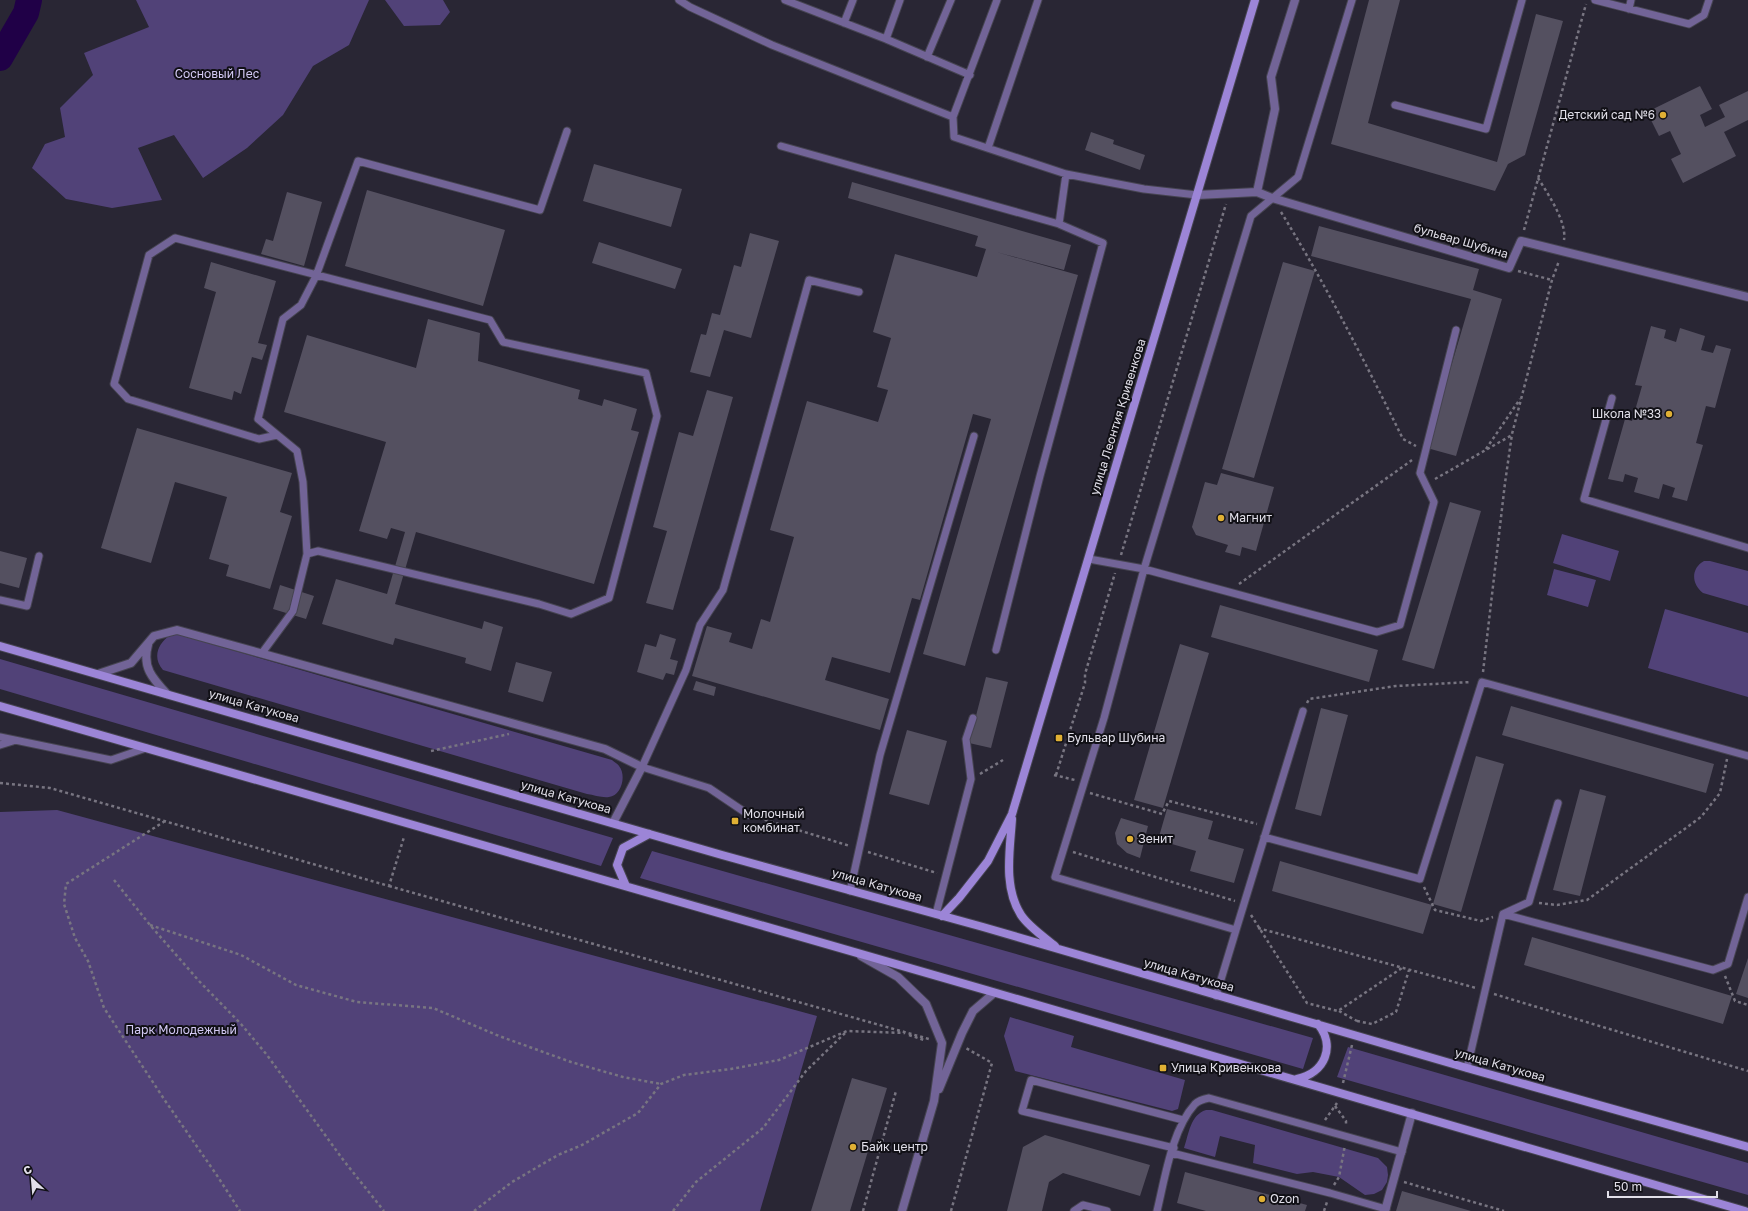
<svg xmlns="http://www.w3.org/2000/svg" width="1748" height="1211" font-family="'Golos Text',sans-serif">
<rect width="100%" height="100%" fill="#292634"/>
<path fill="#514278" d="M136,0H369L349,45L313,66L283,115L247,148L203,178L174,135L138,148L162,200L112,208L66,199L32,168L45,144L65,137L60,108L93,75L84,53L149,27Z
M385,0H443L450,12L440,25L404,26Z
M1562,534L1619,551L1610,581L1553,563Z
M1704,561H1710L1748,571V606L1703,593C1691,584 1691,568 1704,561Z
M1554,569L1596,580L1588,607L1547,595Z
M1665,609L1748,633V697L1648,668Z
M170,635H180L612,760C614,762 618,764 619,766C627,776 621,796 609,797C602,798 594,795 587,794L163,670C152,657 158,644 170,635Z
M0,659L613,838L601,866L0,689Z
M57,810L817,1016L760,1211H0V812Z
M652,851L1313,1038L1303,1069L640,878Z
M1010,1017L1074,1036L1071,1047L1185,1080L1178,1109L1172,1111L1015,1071L1004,1036Z
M1348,1047L1748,1163V1195L1337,1077Z
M1206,1110H1212L1378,1158L1387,1167L1388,1175L1387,1182L1382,1190L1374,1194L1365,1195L1339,1177L1313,1172L1297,1174L1253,1163L1255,1145L1220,1136L1215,1157L1184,1148C1189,1134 1190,1115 1206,1110Z"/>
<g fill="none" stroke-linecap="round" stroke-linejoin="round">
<path stroke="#200047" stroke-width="26" d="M0,58L26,13L29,0"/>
</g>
<path fill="#545060" d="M1369,0H1400L1368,123L1497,162L1536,14L1563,21L1525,155L1508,164L1495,191L1331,144Z
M1700,86L1712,109L1700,115L1705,127L1725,117L1719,105L1748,91V120L1724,132L1736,156L1683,183L1671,159L1681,154L1670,131L1659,136L1647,112Z
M1091,132L1114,140L1113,144L1145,155L1140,170L1085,150Z
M594,164L682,189L671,227L583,201Z
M852,182L1071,245L1064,270L996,252L1078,275L965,666L923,654L991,419L973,414L920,600L912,598L890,673L832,657L825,680L889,699L880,730L692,676L707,626L732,633L729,642L752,649L761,619L770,622L794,537L770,530L807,401L878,422L888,390L877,387L891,338L873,332L895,254L977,277L986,249L975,246L978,236L848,198Z
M367,190L505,230L483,306L345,266Z
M287,192L322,202L304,266L261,254L266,239L273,241Z
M1319,226L1479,269L1473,290L1502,299L1456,456L1427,448L1471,299L1311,256Z
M750,233L779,241L751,338L724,330L710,377L690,372L701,334L706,335L712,313L720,315L734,265L741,267Z
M599,242L682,269L675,289L592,263Z
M211,262L276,281L258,343L267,345L262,360L252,357L241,394L234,391L232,400L189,388L216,292L204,288Z
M1283,262L1315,271L1254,478L1222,469Z
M428,319L480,333L478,361L580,390L578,399L602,406L604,399L637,409L631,430L639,432L594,584L416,532L395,604L482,629L484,621L503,627L491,671L465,663L466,658L395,638L393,645L322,624L336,579L387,594L405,532L391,528L387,539L359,531L386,442L284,412L307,335L416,368Z
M1651,326L1666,330L1664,338L1676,342L1680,328L1705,336L1701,350L1713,353L1716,345L1731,349L1715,408L1706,406L1696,443L1703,445L1687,501L1672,497L1675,488L1663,484L1659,499L1634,492L1638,478L1625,474L1623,482L1608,479L1625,419L1632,421L1642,386L1635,385Z
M707,390L733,397L673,610L646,603L667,531L653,527L679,432L693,436Z
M137,428L292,473L280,512L292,516L270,589L226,576L229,565L209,559L227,497L175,482L151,563L101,548Z
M1221,473L1274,487L1256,551L1242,547L1240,556L1225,552L1228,545L1196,535L1192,527L1205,482L1217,485Z
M1450,502L1481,511L1434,669L1402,660Z
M0,551L27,558L19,588L0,583Z
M280,585L314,596L306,619L273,609Z
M1220,605L1378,650L1369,682L1211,637Z
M660,634L676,639L670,659L678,661L674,675L666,673L663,680L637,672L645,644L656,647Z
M1180,644L1209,653L1163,808L1134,800Z
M516,662L552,672L543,702L508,692Z
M986,677L1008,682L991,748L969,743Z
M696,681L716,687L714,696L693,690Z
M1511,706L1714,764L1706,793L1502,735Z
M1321,708L1348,715L1321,816L1295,809Z
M907,730L947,741L929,805L889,794Z
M1476,756L1504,764L1461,912L1433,904Z
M1580,789L1606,796L1580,896L1553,890Z
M1167,809L1213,821L1208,839L1244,849L1234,883L1190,871L1196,851L1158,840Z
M1121,818L1148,826L1140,858L1127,853L1117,844L1115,833Z
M1280,861L1432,905L1423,934L1272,891Z
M1532,937L1732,996L1723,1024L1524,965Z
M1748,958V998L1736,994Z
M852,1078L887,1088L850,1211H811Z
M1045,1135L1150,1165L1140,1196L1063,1173L1049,1182L1042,1211H1007L1023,1147Z
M1185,1172L1307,1205L1305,1211H1206L1177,1203Z
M1402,1191L1471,1211H1396Z"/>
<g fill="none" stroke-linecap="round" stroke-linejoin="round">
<defs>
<path id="service" d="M679,0L690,7L772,45L953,117L954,137L1066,174L1144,189L1197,195
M785,0L886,39
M900,0L886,39L970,75
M1595,0L1689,24L1704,15L1709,0
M1629,9L1631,0
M844,23L853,0
M927,57L951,0
M1395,105L1486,129L1522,0
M953,117L997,0
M781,146L1059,224
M988,148L1038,0
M1612,398L1584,499L1748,548
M277,435L259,439L128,399L114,384L149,255L175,238L490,320L503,342L646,373L657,416L609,598L571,614L539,604L318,551L307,554
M1089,559L1144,569L1377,632L1400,625L1434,502L1420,473L1456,330
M0,600L27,606L39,556
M996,650L1040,476L1103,243L1059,224L1066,174
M262,653L293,611L307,554L303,482L297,451L258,419L283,319L301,305L316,276L358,161L540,210L567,131
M0,737L111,760L146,748
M0,745L13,741
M749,815L709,788L642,767L686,670L700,625L723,590L809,280L859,292
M1264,837L1420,879L1482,682L1748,756
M850,891L880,755L974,436
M936,914L971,779L966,739L973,718
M1503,914L1713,970L1728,964L1748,897
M1236,930L1303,711
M1216,996L1236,930L1055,877L1104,718L1144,569L1251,216L1298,177L1352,0
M1467,1068L1503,914L1529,902L1558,803
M1174,1148L1022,1111L1031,1080L1183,1120
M1172,1153L1330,1193L1386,1209
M1074,1211L1083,1205L1107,1211
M1157,1211C1165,1178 1172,1129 1195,1104C1198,1101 1204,1099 1209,1098L1402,1152"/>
<path id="minor" d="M1257,192L1275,109L1271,77L1295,0
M1197,195L1257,192L1272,198L1509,268L1521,241L1748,297
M148,645C142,667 152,678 167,694
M98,674L131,663L154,636L177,630L605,749L642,767L613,823
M1385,1211L1412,1113"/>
<path id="tertiary" d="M861,956L898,977L926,1004L942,1043L934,1101L902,1211
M939,1089L962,1033L973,1011L994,993"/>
<path id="secondary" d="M0,646L722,855L983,927L1467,1068L1748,1147
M0,706C582,874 1164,1040 1745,1211
M1012,819C1010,850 1003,887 1021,915C1029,927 1044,937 1055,946
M626,886L617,865L623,848L649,834
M942,916L959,898L988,861L1012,814L1255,0
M1297,1079C1325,1073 1336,1046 1318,1024"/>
</defs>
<use href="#service" stroke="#464451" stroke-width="9"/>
<use href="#minor" stroke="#464451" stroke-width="10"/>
<use href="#tertiary" stroke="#464451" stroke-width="10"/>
<use href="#secondary" stroke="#464451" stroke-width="10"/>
<path stroke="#787581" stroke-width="2.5" stroke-dasharray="3 3" stroke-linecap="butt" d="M1538,178C1548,194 1567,222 1564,240
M1281,212C1326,285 1365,362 1403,439L1416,446
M1524,230L1586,4
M1518,271L1552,280
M1486,449L1520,399
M1435,479L1512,435
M1121,555L1226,204
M1239,584L1412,460
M1483,672L1505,483L1512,434L1552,280L1559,261
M1307,703L1309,699L1396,686L1471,682
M431,751L509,734
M980,774L1003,760
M1054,775L1075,780
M1056,775L1085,683V674L1115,573
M0,783L50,788L389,886L404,837
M1090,793L1162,814L1169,801L1257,824
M759,818L850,846
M165,821L66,884L64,904L75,938L88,961L104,1008L166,1102L216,1174L240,1211
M868,852L937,873
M1073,852L1235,901
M114,880L150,925L199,981L241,1024L267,1055L344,1161L384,1211
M389,886L929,1039
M1424,887L1435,910L1481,921L1493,917
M1539,903L1557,905L1587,900L1701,817L1720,793L1727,759
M1251,915L1307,1003L1338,1011L1402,968
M150,925L241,955L296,985L357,1002L433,1008L499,1036L571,1062L623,1077L661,1084
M1258,928L1476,988
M1725,976L1735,1001L1748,1005
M1494,994L1748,1071
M1339,1011L1357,1021V1024
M1357,1021L1372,1024L1396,1012L1409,970
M909,1035L924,1040
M1343,1083L1352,1045
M1335,1106L1346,1121V1126
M1325,1120L1337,1103
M1404,1182L1504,1211
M1334,1185L1339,1177L1345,1145
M474,1211L512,1182L558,1155L582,1145L638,1113L661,1084L684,1075L731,1069L779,1060L847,1031L905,1033
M673,1211L696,1182L763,1128L806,1071L845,1033
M863,1211L896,1091
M951,1211L992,1063L966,1048
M1324,1211L1327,1202"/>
<use href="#service" stroke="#726497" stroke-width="7"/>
<use href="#minor" stroke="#726497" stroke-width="8"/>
<use href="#tertiary" stroke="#726497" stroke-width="8"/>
<use href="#secondary" stroke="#9c85d7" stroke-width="8"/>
</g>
<g fill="#e0b034" stroke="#111016" stroke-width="1.5">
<circle cx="1663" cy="115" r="4"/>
<circle cx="1669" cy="414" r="4"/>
<circle cx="1221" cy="518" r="4"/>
<rect x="1055" y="734" width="8" height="8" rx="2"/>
<rect x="731" y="817" width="8" height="8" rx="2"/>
<circle cx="1130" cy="839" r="4"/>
<rect x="1159" y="1064" width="8" height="8" rx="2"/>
<circle cx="853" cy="1147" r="4"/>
<circle cx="1262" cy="1199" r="4"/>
</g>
<g text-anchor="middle" stroke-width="4" stroke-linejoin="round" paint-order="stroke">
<g font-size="12" fill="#d4caf5" stroke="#111016">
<text x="217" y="78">Сосновый Лес</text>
<text x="181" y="1034">Парк Молодежный</text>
</g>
<g font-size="12" fill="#e1dfe9" stroke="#111016" text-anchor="start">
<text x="1655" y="119" text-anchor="end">Детский сад №6</text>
<text x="1661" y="418" text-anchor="end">Школа №33</text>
<text x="1229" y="522">Магнит</text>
<text x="1067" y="742">Бульвар Шубина</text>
<text x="743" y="818">Молочный<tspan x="743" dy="14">комбинат</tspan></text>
<text x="1138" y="843">Зенит</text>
<text x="1171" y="1072">Улица Кривенкова</text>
<text x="861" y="1151">Байк центр</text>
<text x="1270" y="1203">Ozon</text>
</g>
<g font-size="12" fill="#e1dfe9" stroke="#111016">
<text transform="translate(1461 241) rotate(16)" y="4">бульвар Шубина</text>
<text transform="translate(1118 417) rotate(-73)" y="4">улица Леонтия Кривенкова</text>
<text transform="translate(254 706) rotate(16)" y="4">улица Катукова</text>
<text transform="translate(566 797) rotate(16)" y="4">улица Катукова</text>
<text transform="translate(877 885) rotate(16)" y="4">улица Катукова</text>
<text transform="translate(1189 975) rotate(16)" y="4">улица Катукова</text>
<text transform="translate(1500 1065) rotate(16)" y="4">улица Катукова</text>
</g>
</g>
<g transform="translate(32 1179) rotate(334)" stroke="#111016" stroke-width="3" paint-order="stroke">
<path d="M0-3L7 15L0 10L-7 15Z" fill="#e1dfe9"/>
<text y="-6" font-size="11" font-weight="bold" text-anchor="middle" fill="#e1dfe9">С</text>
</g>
<path d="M1608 1191v6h109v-6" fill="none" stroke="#e1dfe9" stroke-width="2"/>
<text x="1614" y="1191" font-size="12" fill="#e1dfe9" stroke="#111016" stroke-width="3" paint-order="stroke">50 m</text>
</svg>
